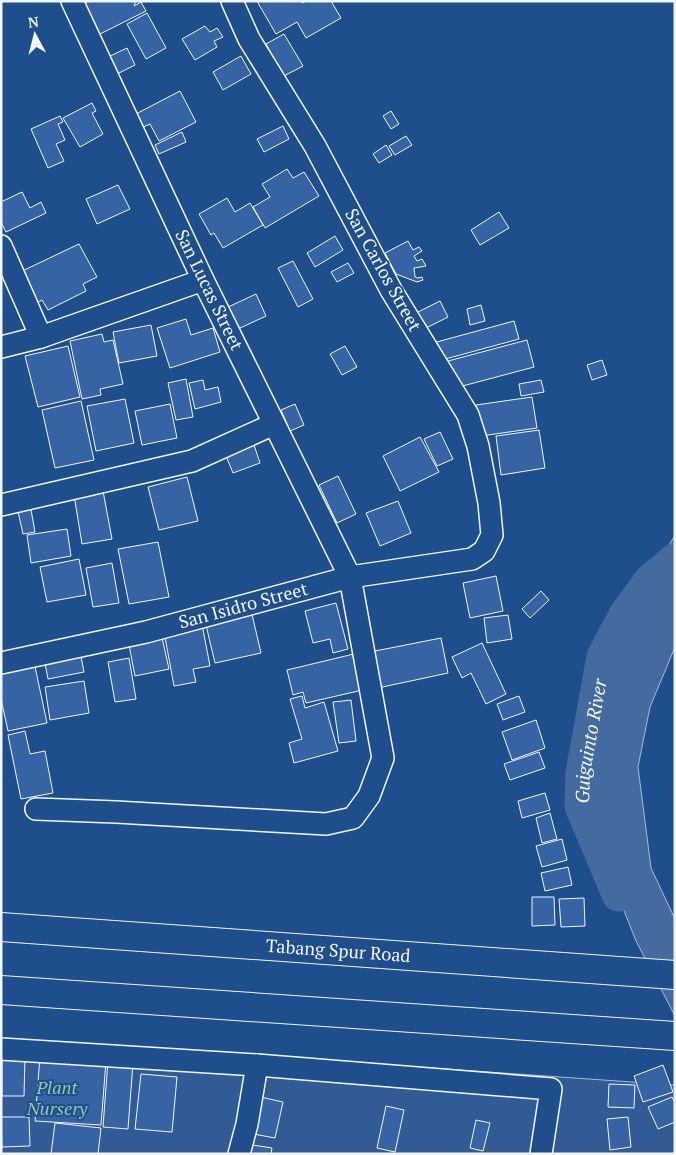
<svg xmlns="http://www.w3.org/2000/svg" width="676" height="1155" font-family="'PT Serif',serif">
<rect width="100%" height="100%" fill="#1f4e8c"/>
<path fill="#305b95" stroke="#a8bbd7" d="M1,1038L675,1085V1154H1Z"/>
<path fill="#446ba0" stroke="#a8bbd7" d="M675,535V647L650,707L638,767L651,868L675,919V1016L636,941L602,855L590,787L593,715L644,589Z"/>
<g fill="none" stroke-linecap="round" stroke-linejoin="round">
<path stroke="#446ba0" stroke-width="35" id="s1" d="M619,894L582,806L583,773L604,657L625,617L650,582L675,561"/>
</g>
<path fill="#3563a3" stroke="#f2f6ff" d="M89,1H136L134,6L141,2L146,11L94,37L79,6Z
M260,1H301L303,3L306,1H331L341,18L306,38L297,22L276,34L258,3Z
M147,13L166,48L146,59L127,24Z
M205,26L210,32L217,28L223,37L214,41L217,47L195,60L182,39Z
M284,34L303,66L284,76L266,44Z
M127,48L135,65L113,76L104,59Z
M241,56L251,74L223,90L213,72Z
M180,91L196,122L159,141L150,124L139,129L132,116Z
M92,103L96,111L92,113L103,134L80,147L63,118Z
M391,111L399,124L391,129L383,116Z
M60,116L63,122L58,124L65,140L56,144L64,161L48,168L31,129Z
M283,126L289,139L264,152L257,139Z
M182,132L186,142L159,154L155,145Z
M406,136L412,145L395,155L389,146Z
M386,145L392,155L379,163L373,154Z
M287,169L293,178L304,172L319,196L265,228L253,207L270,197L262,184Z
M118,185L130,209L97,224L86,199Z
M22,192L30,208L41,202L46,213L6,232L1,222V202Z
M227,198L235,212L250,203L263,225L223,248L214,233L211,235L199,214Z
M499,212L509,228L480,245L471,230Z
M335,236L343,250L315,267L307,253Z
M408,241L413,250L419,247L422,251L414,256L417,261L422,259L426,266L414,268L415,277L418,278L422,277L423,280L417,282L396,274L385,253Z
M79,244L97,277L83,284L86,291L48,310L42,300L37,303L18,273Z
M293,261L313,299L298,307L278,268Z
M348,263L354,273L337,282L331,272Z
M256,294L266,316L236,330L226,308Z
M440,301L448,317L420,331L412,315Z
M481,305L485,321L470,325L467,309Z
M186,319L191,335L213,328L220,352L170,368L157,328Z
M514,321L519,339L438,361L433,343Z
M151,325L157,356L119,363L113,332Z
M102,334L104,342L113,340L123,384L100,389L101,395L82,399L70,341Z
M527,340L534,367L455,388L448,361Z
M68,346L80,397L38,407L25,356Z
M345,346L357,367L342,375L330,354Z
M602,360L607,375L592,380L587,365Z
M186,379L193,417L176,420L168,383Z
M203,380L205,390L218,387L221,402L195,409L189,383Z
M541,380L544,392L521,396L519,384Z
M532,397L537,428L481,436L476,405Z
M125,399L134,443L96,451L87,406Z
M81,401L94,460L55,468L42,410Z
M170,404L177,438L142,445L135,411Z
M295,404L304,425L290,431L281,410Z
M539,430L545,468L501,475L496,436Z
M440,432L453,459L437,466L424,439Z
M420,437L439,472L400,491L383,456Z
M254,445L260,463L233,473L226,456Z
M338,476L356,514L337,523L319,485Z
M187,477L198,521L159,530L148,487Z
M103,491L112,539L82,544L74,495Z
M398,501L411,533L380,546L366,513Z
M30,504L35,532L23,534L17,507Z
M67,529L71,556L31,563L27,535Z
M158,542L169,597L129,604L118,549Z
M79,559L86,595L47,602L40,567Z
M112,563L119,603L93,607L86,568Z
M496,576L503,611L470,618L463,583Z
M541,591L549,600L530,618L522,609Z
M336,603L348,649L333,653L330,639L313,643L305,611Z
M251,610L261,653L215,663L205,621Z
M508,615L512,639L487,643L484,618Z
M202,624L210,666L193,669L196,682L174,686L164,632Z
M161,633L169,669L135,676L128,640Z
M441,638L448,673L373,689L365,653Z
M482,643L506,694L486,704L471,673L462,678L452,657Z
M80,651L84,672L48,679L44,658Z
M358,653L367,689L306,703L303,692L293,695L287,670Z
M129,658L136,699L115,702L108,662Z
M34,662L47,723L8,731L1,699V668Z
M84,681L89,713L50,720L45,687Z
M302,696L305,708L324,702L338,751L294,763L289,743L302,739L290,699Z
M519,696L525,712L503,720L497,704Z
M351,700L356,741L339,743L333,702Z
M536,720L545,748L512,760L502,732Z
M25,731L30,754L45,751L53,793L21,799L8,735Z
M539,752L545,768L510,780L504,764Z
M545,793L550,810L522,818L518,801Z
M550,813L557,839L542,843L536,818Z
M562,839L567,860L542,867L536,846Z
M568,867L572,885L545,891L541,873Z
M532,897H554L555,925L532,926Z
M584,898L585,926L561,927L559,899Z
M40,1056L106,1061L101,1125L35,1121Z
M2,1057H25L24,1096H2Z
M108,1061L133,1063L128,1129L103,1127Z
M663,1065L673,1092L643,1102L634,1076Z
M141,1074L177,1077L172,1132L135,1129Z
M609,1084L635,1085L634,1108L608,1107Z
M256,1096L283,1102L275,1138L248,1133Z
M672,1097L675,1103V1122L658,1129L648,1107Z
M386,1106L404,1110L395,1152L377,1148Z
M1,1117H29L30,1146L2,1147Z
M628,1117L631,1147L610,1150L607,1119Z
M476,1120L490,1123L483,1151L470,1148Z
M55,1123L101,1128L98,1154H51Z
M246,1144L272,1148L271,1154H244Z"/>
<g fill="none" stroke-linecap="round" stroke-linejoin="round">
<defs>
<g id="minor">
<path d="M1,246L41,337"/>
<path d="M1,347L41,337L203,280"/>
<path d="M1,505L192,461L274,424"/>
<path id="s2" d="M1,663L146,632L350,577L472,559L484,551L492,535L489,503L478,446L468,415L391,290L315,146L249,39L232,1"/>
<path d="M36,809L116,812L326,824L353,818L369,796L383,758L350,577L203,280L72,1"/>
<path d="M1,1049L257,1065L551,1089L541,1154"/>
<path d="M239,1154L247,1124L257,1065"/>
</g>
<g id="highway">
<path id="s3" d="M1,927L675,975"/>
<path d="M1,990L675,1036"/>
</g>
</defs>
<use href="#minor" stroke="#f2f6ff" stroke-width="24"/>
<use href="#highway" stroke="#f2f6ff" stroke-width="30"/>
<use href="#minor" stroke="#1f4e8c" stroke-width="21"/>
<use href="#highway" stroke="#1f4e8c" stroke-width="28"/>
</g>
<g text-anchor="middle" stroke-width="4" stroke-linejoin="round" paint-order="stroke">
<g font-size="18" fill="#f2f6ff" stroke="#1f4e8c">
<text transform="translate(383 270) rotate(61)" y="6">San Carlos Street</text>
<text transform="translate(209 290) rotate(64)" y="6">San Lucas Street</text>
<text dy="6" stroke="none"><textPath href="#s2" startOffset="249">San Isidro Street</textPath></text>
<text dy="6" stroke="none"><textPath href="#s3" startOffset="338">Tabang Spur Road</textPath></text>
</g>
<g font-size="18" font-style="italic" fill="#97c8a6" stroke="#1f4e8c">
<text x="57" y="1094">Plant<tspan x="57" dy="21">Nursery</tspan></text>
</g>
<g font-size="19" font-style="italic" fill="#f2f6ff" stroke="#1f4e8c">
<text dy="7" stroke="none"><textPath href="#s1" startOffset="161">Guiguinto River</textPath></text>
</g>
</g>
<rect width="676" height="1155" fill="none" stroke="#f2f6ff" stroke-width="5"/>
<g transform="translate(35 35) rotate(353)" stroke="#1f4e8c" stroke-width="4" paint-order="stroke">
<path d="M0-4L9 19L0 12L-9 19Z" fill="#f2f6ff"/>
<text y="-8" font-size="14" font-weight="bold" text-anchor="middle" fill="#f2f6ff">N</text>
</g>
</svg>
